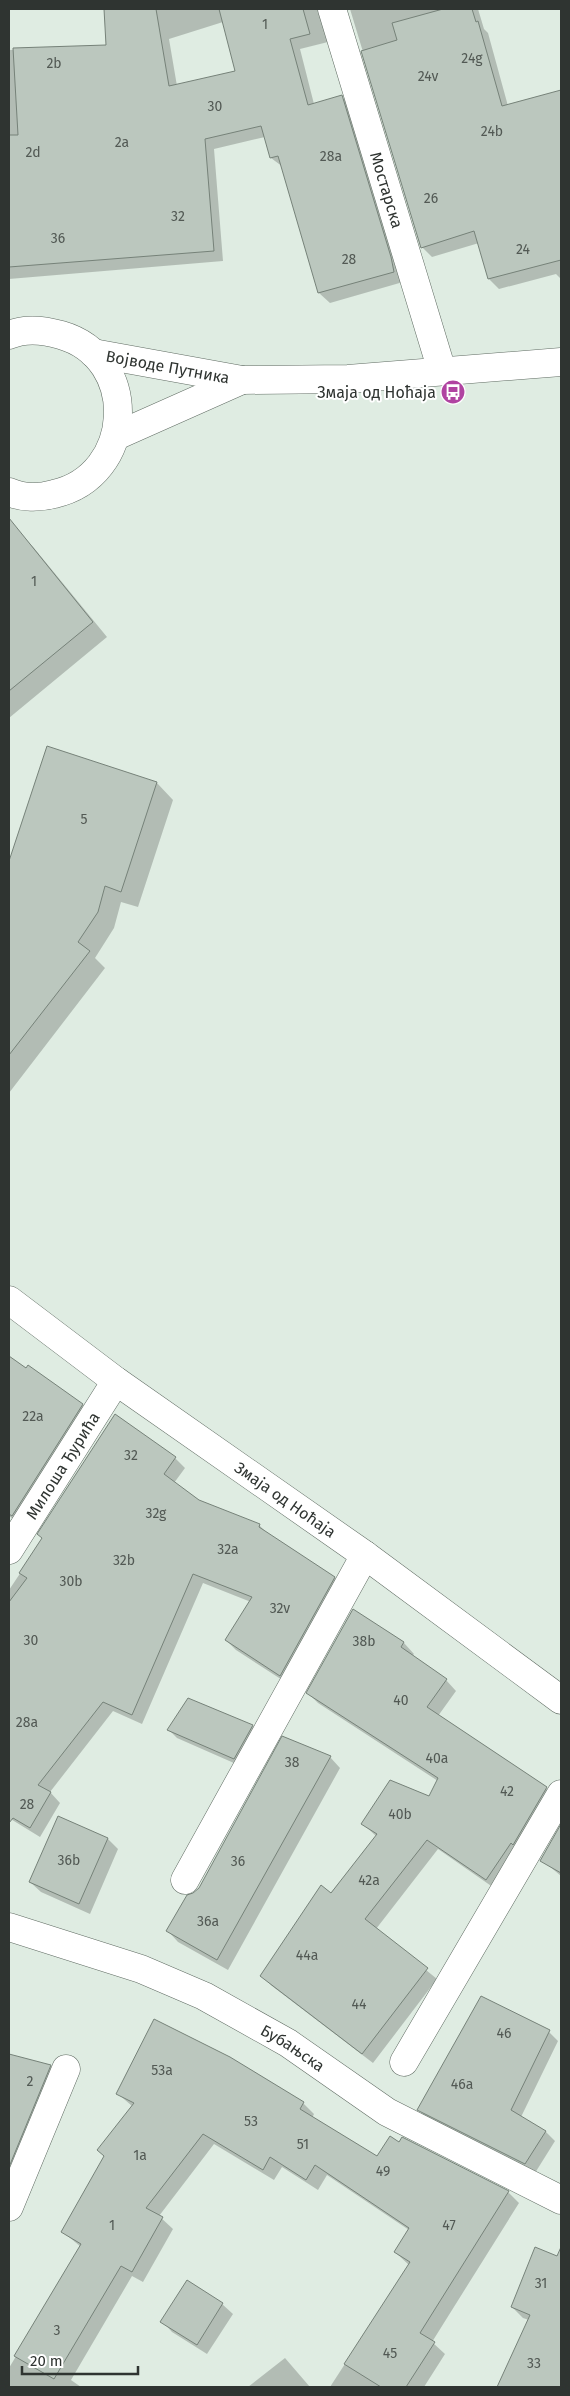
<svg xmlns="http://www.w3.org/2000/svg" width="570" height="2396" font-family="'Fira Sans',sans-serif">
<rect width="100%" height="100%" fill="#dfece2"/>
<path fill="#0003" fill-rule="evenodd" d="M105,9H330L332,41L300,49L314,104L341,96L352,107L403,282L330,303L319,293L283,167L271,158L265,137L214,149L223,261L9,279V50L107,46ZM223,22L237,72L177,86L169,39Z
M350,9H478L484,29L488,33L508,106L559,92L561,94V279L556,274L499,289L489,279L479,243L432,257L422,247Z
M20,533L34,548L107,637L9,718V542Z
M47,747L157,783L173,800L138,907L121,902L114,928L95,958L105,968L9,1093V865Z
M9,1357L82,1404L92,1414L22,1525L9,1516Z
M175,1458L185,1468L174,1483L199,1501L259,1525L269,1535L334,1577L344,1587L290,1685L236,1650L226,1640L251,1602L203,1583L142,1724L113,1711L50,1792L60,1803L40,1837L9,1818V1704L15,1696L9,1691V1590L43,1539Z
M354,1611L404,1643L414,1654L412,1656L446,1680L456,1691L438,1716L546,1788L556,1799L497,1890L438,1849L376,1929L437,1979L373,2063L272,1986L262,1976L377,1837L363,1824L429,1798L438,1781L318,1703L308,1693Z
M253,1726L261,1734L243,1767L177,1738L169,1730Z
M330,1757L340,1768L228,1970L178,1942L168,1931L194,1894Z
M59,1817L108,1839L118,1849L90,1914L41,1892L30,1882Z
M561,1827V1876L542,1860Z
M549,2032L558,2041L521,2117L546,2132L555,2141L535,2173L428,2119L419,2110Z
M9,2056L50,2066L60,2076L9,2194Z
M117,2093L303,2103L314,2114L312,2118L377,2157L508,2192L519,2203L432,2342L445,2354L424,2387H330L409,2265L395,2252L409,2230L327,2175L318,2190L282,2167L274,2180L214,2144L159,2216L173,2229L143,2282L132,2276L71,2380L81,2387H9V2368L81,2247L63,2232L132,2106Z
M536,2249L561,2259V2387H498L529,2320L523,2318L512,2307Z
M222,2304L233,2314L207,2354L172,2332L162,2321Z
M285,2358L310,2387H248Z"/>
<path fill="#bbc7be" stroke="#768279" d="M104,9H156L169,86L235,71L219,9H303L310,34L290,39L308,105L342,95L391,257L394,272L318,293L278,156L270,158L261,126L205,139L214,251L9,267V135H18L13,48L106,45Z
M443,9H472L476,22L478,21L502,106L561,90V260L488,279L474,231L421,248L361,51L397,40L392,23Z
M9,518L93,622L9,691Z
M47,746L157,782L121,892L105,886L98,912L78,942L90,951L9,1055V861Z
M9,1356L26,1368L28,1365L83,1404L12,1516L9,1514Z
M115,1414L176,1457L164,1474L199,1500L260,1524L259,1527L335,1577L280,1676L225,1640L252,1597L193,1574L132,1715L103,1702L38,1785L51,1792L30,1828L13,1818L9,1823V1602L27,1578L19,1573L42,1538L37,1534Z
M353,1609L404,1642L401,1647L447,1679L427,1707L547,1787L513,1845L511,1843L486,1880L427,1840L365,1919L428,1968L362,2054L260,1976L321,1885L331,1893L377,1834L361,1824L390,1780L429,1796L438,1778L306,1693Z
M188,1698L253,1725L234,1759L167,1730Z
M282,1736L331,1756L217,1960L166,1931L187,1895L193,1893L199,1888Z
M58,1816L108,1838L79,1904L29,1882Z
M561,1824V1873L540,1861Z
M481,1996L550,2030L511,2110L546,2131L525,2164L417,2110Z
M154,2019L230,2057L304,2102L300,2109L377,2156L390,2136L399,2142L402,2137L509,2191L420,2333L435,2342L406,2387H381L344,2364L410,2262L394,2252L409,2228L315,2165L306,2180L270,2157L263,2170L203,2134L146,2208L163,2217L132,2272L121,2266L54,2379L14,2356L81,2244L61,2232L104,2156L97,2150L134,2103L116,2094Z
M9,2054L51,2065L9,2167Z
M535,2247L557,2256L561,2247V2387H497L530,2315L511,2307Z
M187,2280L223,2303L197,2345L160,2322Z"/>
<g fill="none" stroke-linecap="round" stroke-linejoin="round">
<defs>
<g id="minor">
<path id="s1" d="M332,9L442,371"/>
<path d="M9,335C25,328 44,330 61,335C141,358 135,476 54,494C39,498 22,498 9,492"/>
<path id="s2" d="M93,353L242,380L348,379L561,362"/>
<path d="M116,436L242,380"/>
<path id="s3" d="M9,1300L116,1381L365,1555L561,1700"/>
<path id="s4" d="M9,1550L116,1381"/>
<path d="M185,1880L365,1555"/>
<path id="s5" d="M9,1927L141,1969L204,1996L288,2043L387,2112L561,2200"/>
<path d="M404,2062L561,1794"/>
<path d="M9,2207L66,2069"/>
</g>
</defs>
<use href="#minor" stroke="#606c63" stroke-width="29"/>
<use href="#minor" stroke="#fff" stroke-width="28"/>
</g>
<defs>
<symbol id="bus-disc" viewBox="-11 -11 22 22"><circle r="9.5" fill="#b043a1" stroke="#fff"/><path d="M-5-6H5V4H4V6H2V4H-2V6H-4V4H-5ZM-3.5-4V0h7V-4ZM-3.5 1.2v1.5H-2V1.2ZM2 1.2v1.5H3.5V1.2Z" fill="#fff"/></symbol>
</defs>
<g fill-rule="evenodd">
<use href="#bus-disc" x="439" y="378" width="28" height="28"/>
</g>
<g text-anchor="middle" stroke-width="4" stroke-linejoin="round" paint-order="stroke">
<g font-size="14" fill="#525954">
<text x="265" y="29">1</text>
<text x="472" y="63">24g</text>
<text x="54" y="68">2b</text>
<text x="428" y="81">24v</text>
<text x="215" y="111">30</text>
<text x="492" y="136">24b</text>
<text x="122" y="147">2a</text>
<text x="33" y="157">2d</text>
<text x="331" y="161">28a</text>
<text x="431" y="203">26</text>
<text x="178" y="221">32</text>
<text x="58" y="243">36</text>
<text x="523" y="254">24</text>
<text x="349" y="264">28</text>
<text x="34" y="586">1</text>
<text x="84" y="824">5</text>
<text x="33" y="1421">22a</text>
<text x="131" y="1460">32</text>
<text x="156" y="1518">32g</text>
<text x="228" y="1554">32a</text>
<text x="124" y="1565">32b</text>
<text x="71" y="1586">30b</text>
<text x="280" y="1613">32v</text>
<text x="31" y="1645">30</text>
<text x="364" y="1646">38b</text>
<text x="401" y="1705">40</text>
<text x="27" y="1727">28a</text>
<text x="437" y="1763">40a</text>
<text x="292" y="1767">38</text>
<text x="507" y="1796">42</text>
<text x="27" y="1809">28</text>
<text x="400" y="1819">40b</text>
<text x="69" y="1865">36b</text>
<text x="238" y="1866">36</text>
<text x="369" y="1885">42a</text>
<text x="208" y="1926">36a</text>
<text x="307" y="1960">44a</text>
<text x="359" y="2009">44</text>
<text x="504" y="2038">46</text>
<text x="162" y="2075">53a</text>
<text x="30" y="2086">2</text>
<text x="462" y="2089">46a</text>
<text x="251" y="2126">53</text>
<text x="303" y="2149">51</text>
<text x="140" y="2160">1a</text>
<text x="383" y="2176">49</text>
<text x="112" y="2230">1</text>
<text x="449" y="2230">47</text>
<text x="541" y="2288">31</text>
<text x="57" y="2335">3</text>
<text x="390" y="2358">45</text>
<text x="534" y="2368">33</text>
</g>
<g font-size="16" fill="#2f3431" stroke="#fff">
<text dy="6" stroke="none"><textPath href="#s1" startOffset="189">Мостарска</textPath></text>
<text dy="6" stroke="none"><textPath href="#s2" startOffset="76">Војводе Путника</textPath></text>
<text dy="6" stroke="none"><textPath href="#s4" startOffset="100">Милоша Ђурића</textPath></text>
<text dy="6" stroke="none"><textPath href="#s3" startOffset="341">Змаја од Ноћаја</textPath></text>
<text dy="6" stroke="none"><textPath href="#s5" startOffset="310">Бубањска</textPath></text>
</g>
<g font-size="16" fill="#2f3431" stroke="#fff" text-anchor="end">
<text x="436" y="398">Змаја од Ноћаја</text>
</g>
</g>
<rect width="570" height="2396" fill="none" stroke="#2f3431" stroke-width="20"/>
<path d="M22 2366v8h116v-8" fill="none" stroke="#2f3431" stroke-width="2.5"/>
<text x="30" y="2366" font-size="15" fill="#2f3431" stroke="#ffffff" stroke-width="4" paint-order="stroke">20 m</text>
</svg>
